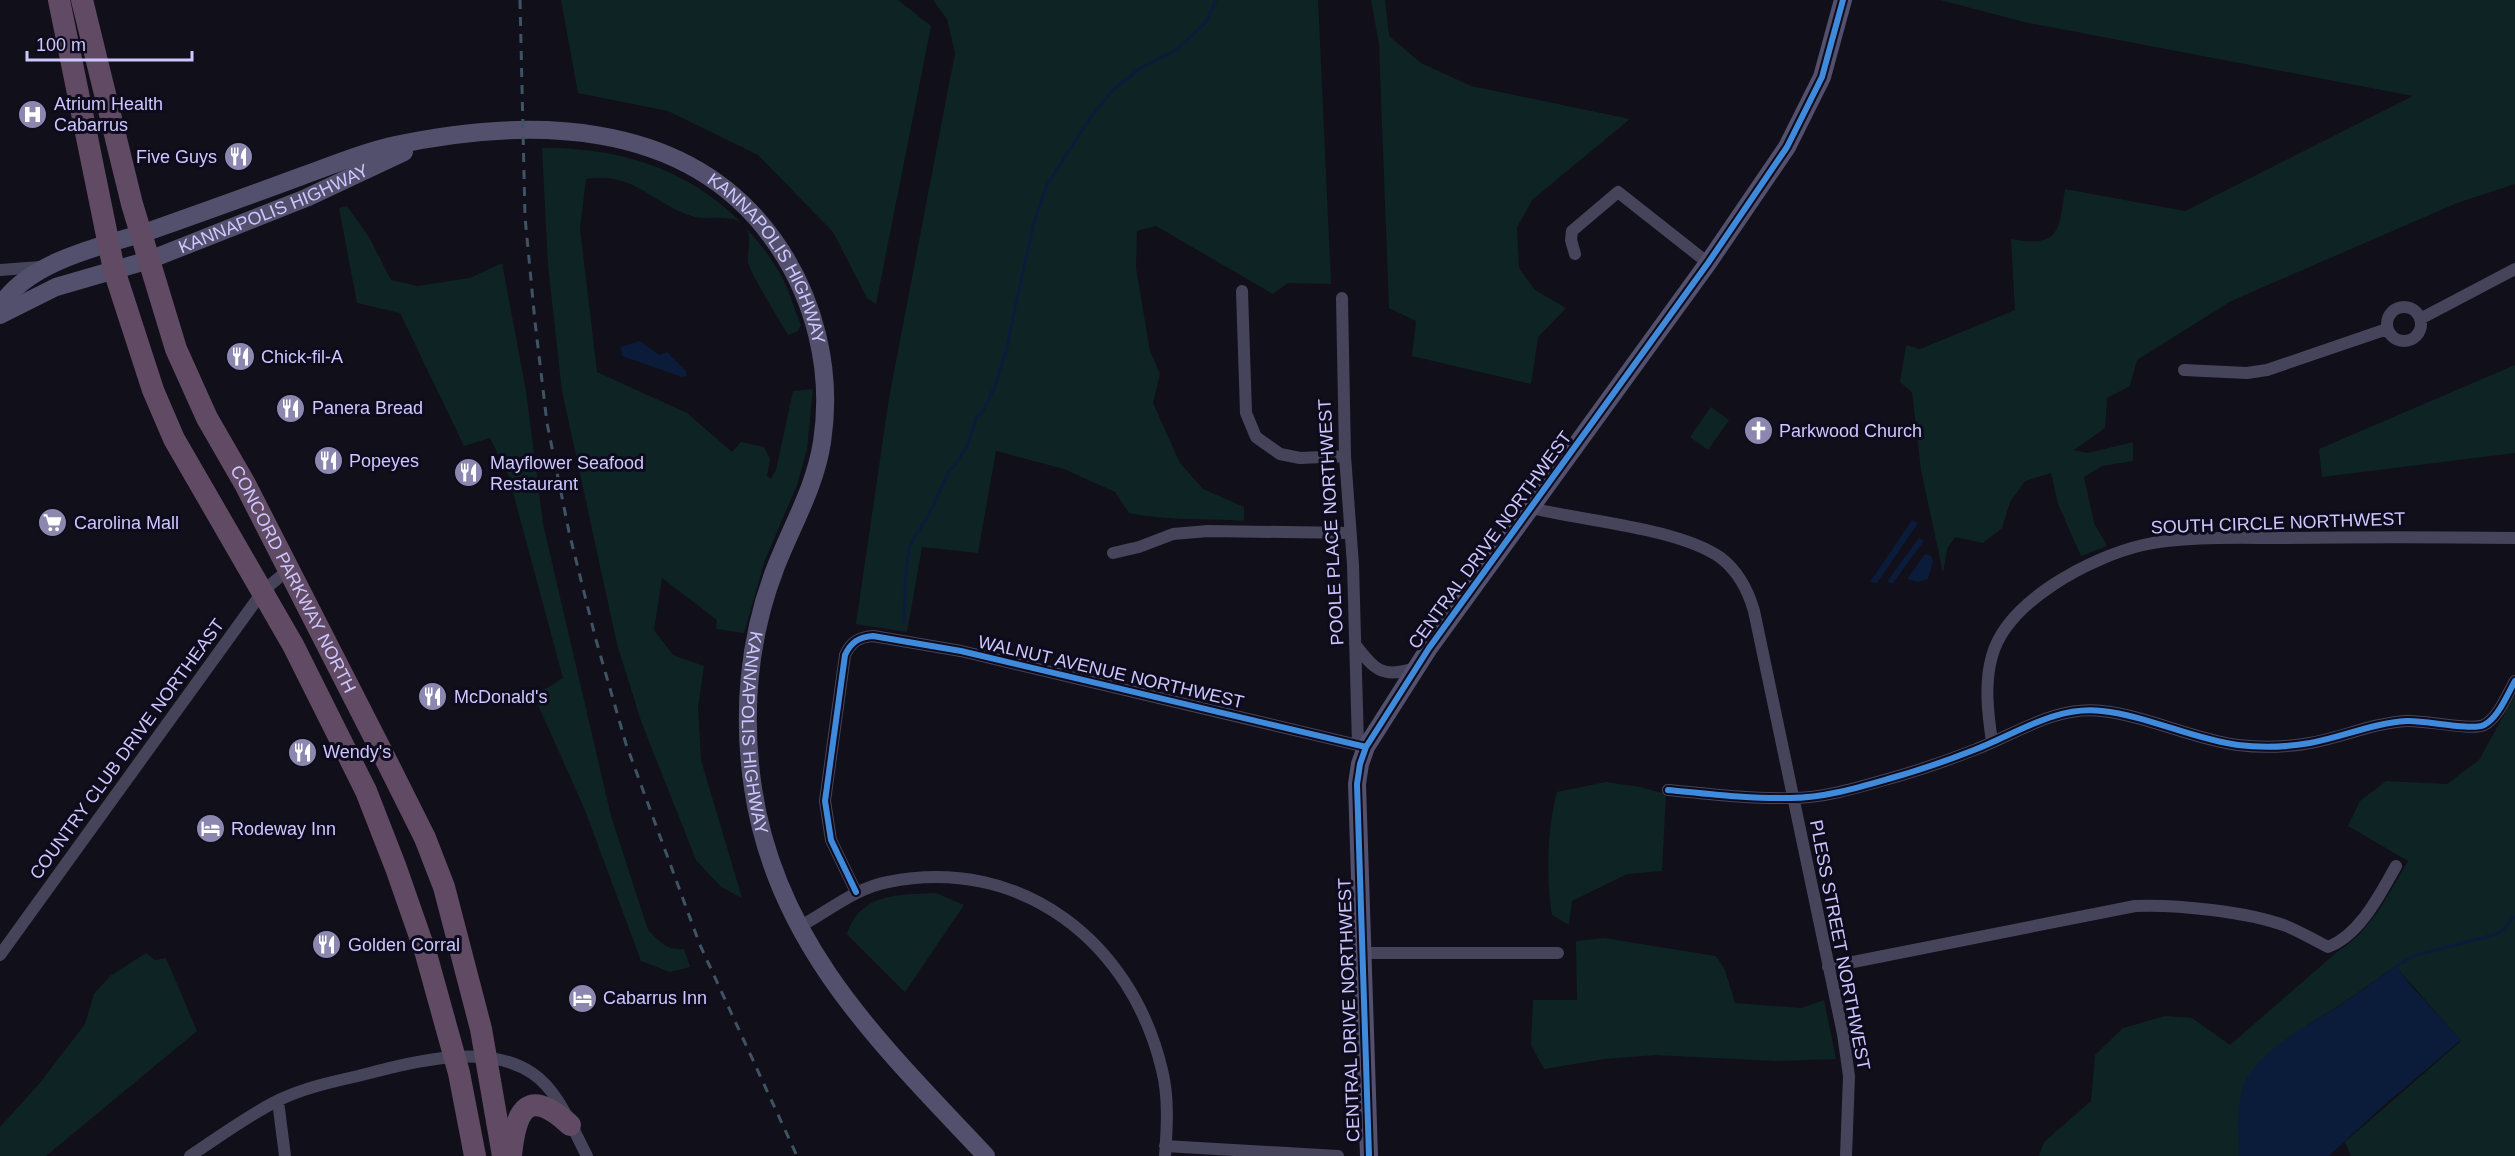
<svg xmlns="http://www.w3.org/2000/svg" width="2515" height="1156" font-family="Helvetica,sans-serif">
<rect width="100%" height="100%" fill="#110f19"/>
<path fill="#0e2424" d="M561,0H898L931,26L876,304L867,298L833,232L758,155L668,111L578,93Z
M933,0H1318L1331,284L1288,283L1273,294L1156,226L1137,231L1136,268L1150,351L1160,374L1153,403L1180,463L1203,489L1244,507V521C1205,518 1166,521 1129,513L1115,492L1064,469L996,451L978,553L922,547L907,632L856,624L889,398L955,53L947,19Z
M1371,0H1385L1389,36L1421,63L1471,86L1630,119L1533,199L1517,227L1519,268L1535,290L1566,308L1538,337L1531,384L1412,356L1416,321L1389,308L1379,44Z
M1940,0H2515V184L2457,203L2231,301L2137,360L2130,386L2107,398L2105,428L2074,450L2088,453L2133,442V461L2102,466L2084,477L2094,523L2107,546L2081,556L2058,504L2051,473L2025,481L2010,502L2002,528L1983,543L1955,537L1947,549L1943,573L1921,470L1912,392L1900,382L1906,345L1920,349L2015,310L2011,239C2060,248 2059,231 2065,189L2185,211L2413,96L2024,22Z
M542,148C641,147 724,183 778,270C788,286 793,307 801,325L798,331L788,335C780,321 750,273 748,262C747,251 752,240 747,230C737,210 708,222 692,216C651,203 634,171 586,179L580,228L597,372L687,413L732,452L741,442L764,447L770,459L767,476L771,479L776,470L793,391L813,389L807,449L797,485L765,560L744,633L716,629L717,620L662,578L654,630L673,655L704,666L698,707L701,760L742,898L721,887L696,860L641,721L617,644L562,391L548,265Z
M347,206L369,237L391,280L418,286L470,278L502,263L526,391L543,524L611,816L648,930C659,941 667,951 684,949L690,967L670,972L641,961L585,810L534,696L563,678L508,474L490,438L464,446L400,313L357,303L339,208Z
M2515,365V453L2322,477L2319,449Z
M1711,407L1729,420L1708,450L1690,437Z
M2515,695V1156H2351L2345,1142L2461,1041L2398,969L2394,967L2346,1001L2301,1029L2257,1065L2239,1111V1156H2039L2044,1142L2091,1101L2095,1055L2123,1028L2165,1016L2192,1018L2230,1045L2337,952C2371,931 2388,895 2408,861L2348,826L2360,801L2386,781L2447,784L2479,760Z
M1606,782L1640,787L1666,794L1662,871L1627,874L1572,901L1569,925L1552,915C1546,879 1547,828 1557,792Z
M936,893L964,905L905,992L847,934C861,892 899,895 936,893Z
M1604,938L1716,956L1725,970L1735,1003L1801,1008L1824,1000L1836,1059L1777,1061L1655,1055L1604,1059L1544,1069L1531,1045L1533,1000H1577L1576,941Z
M146,953L155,960L166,958L197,1031L46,1156H0V1127L39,1084L85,1024L94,994L110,976Z"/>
<path fill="#0b1c3a" d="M640,341L659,355L667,352L686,371V376L682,377L622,356L621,347Z
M1912,520L1918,523L1877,583L1870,582Z
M1919,538L1924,541L1893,583H1889L1888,580Z
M1925,554L1931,556L1933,561L1928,579L1918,582L1907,579Z
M2394,967L2398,969L2414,989L2461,1040L2382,1107L2329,1156H2239C2238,1133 2236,1109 2243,1087C2256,1050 2314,1022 2345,1002C2361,991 2377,979 2394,967Z"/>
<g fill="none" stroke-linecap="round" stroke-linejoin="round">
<path stroke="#0b1c3a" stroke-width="3" d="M904,622L906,569L909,549L914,538L928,516L950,469L953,468L967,446L977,415H981L995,386L1006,351L1033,225L1047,185L1090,118L1112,91L1139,69L1176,50L1205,23L1216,0
M2393,968L2416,955L2494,935L2503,930L2515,916"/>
<path stroke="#45445a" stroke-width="12" d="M1575,254L1571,240L1572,231L1618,192L1708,263
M0,270L40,267
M1242,291L1246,413L1256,437L1280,454L1300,458L1345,456
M1342,298L1345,456L1353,565L1358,745
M2387 324a17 17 0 1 1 34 0a17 17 0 1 1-34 0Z
M2420,319L2515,269
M2184,370L2247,373L2267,370L2387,329
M1531,508C1584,521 1679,528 1721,558C1739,572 1748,590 1754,611L1843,1034L1849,1076L1846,1156
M1113,553L1139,547L1173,534L1208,531L1350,533
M1355,644C1374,670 1383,679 1415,668
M1992,742C1988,714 1984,684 1992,656C2007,601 2091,557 2143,545C2183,536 2238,538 2279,538C2358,537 2436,537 2515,538
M1668,790C1709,794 1750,799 1790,798C1823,798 1857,788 1888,779C1917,771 1946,761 1974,750C2014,735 2056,705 2102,711C2148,716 2192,739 2238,745C2262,748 2287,747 2310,743C2343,737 2373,723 2407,721C2425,720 2471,731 2484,725C2498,718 2507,695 2515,681
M856,892L831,840L825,801L845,655C851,642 859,637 873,636L961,651L1366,747
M799,927C829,911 855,888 888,882C1021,855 1132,942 1162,1070C1169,1097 1167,1128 1165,1156
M1362,953H1558
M0,955L263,591L288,570
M1828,967L2135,906C2175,904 2249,912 2286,926C2301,932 2314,940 2328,947C2360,935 2380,894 2396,866
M278,1101L285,1156
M1165,1146L1338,1156
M190,1156C219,1137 248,1115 279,1100C304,1088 331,1082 358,1076C409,1063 484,1041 532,1073C559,1091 572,1128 587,1156"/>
<g stroke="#52506d" stroke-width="18">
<path id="s1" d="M0,307C25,264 96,247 141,234C195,215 248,196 302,176C331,166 360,153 391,146C525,117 685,116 773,239C815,297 833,371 822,442C815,488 791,527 775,569C748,639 742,715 753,788C776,946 883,1046 986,1156"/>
<path id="s2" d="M0,315L56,287L149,260L306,198L404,152"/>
<path d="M1369,1156L1357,784L1360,764L1366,747L1429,648L1708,263L1787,147L1822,77L1843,0"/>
</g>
<g stroke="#614a63" stroke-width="22">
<path d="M59,0L114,270L153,390L174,439L293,645L366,791L396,868L426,954L459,1073L475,1156"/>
<path id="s3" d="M82,0L132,204L176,349L207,418L245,484L388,764L425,838L444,887L481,1029L503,1156"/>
<path d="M511,1155C516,1109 528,1086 570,1125"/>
</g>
<path stroke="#3e5363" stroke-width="3" stroke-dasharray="9 8" stroke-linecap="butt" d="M520,0L525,217L535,322L547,423L569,532L596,640L626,744L700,945L797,1156"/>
<defs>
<path id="cycleway" d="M1668,790C1709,794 1750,799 1790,798C1823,798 1857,788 1888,779C1917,771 1946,761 1974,750C2014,735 2056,705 2102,711C2148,716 2192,739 2238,745C2262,748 2287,747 2310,743C2343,737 2373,723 2407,721C2425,720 2471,731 2484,725C2498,718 2507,695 2515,681
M856,892L831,840L825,801L845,655C851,642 859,637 873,636L961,651L1366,747
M1369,1156L1357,784L1360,764L1366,747L1429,648L1708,263L1787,147L1822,77L1843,0"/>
</defs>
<use href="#cycleway" stroke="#0e0b1d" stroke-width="10"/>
<use href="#cycleway" stroke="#408adc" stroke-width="6"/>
</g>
<defs>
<symbol id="hospital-disc" viewBox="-11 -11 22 22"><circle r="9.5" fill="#8c87ae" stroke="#0e0b1d"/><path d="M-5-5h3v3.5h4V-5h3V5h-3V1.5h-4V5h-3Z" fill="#fff"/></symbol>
<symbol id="restaurant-disc" viewBox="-11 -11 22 22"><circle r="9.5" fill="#8c87ae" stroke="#0e0b1d"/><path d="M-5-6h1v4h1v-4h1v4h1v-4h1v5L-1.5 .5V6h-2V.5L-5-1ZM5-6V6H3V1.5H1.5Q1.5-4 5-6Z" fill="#fff"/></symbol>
<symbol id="church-disc" viewBox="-11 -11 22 22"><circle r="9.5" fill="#8c87ae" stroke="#0e0b1d"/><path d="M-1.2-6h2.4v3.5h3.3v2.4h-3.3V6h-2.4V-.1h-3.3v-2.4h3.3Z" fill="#fff"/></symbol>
<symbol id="supermarket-disc" viewBox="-11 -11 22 22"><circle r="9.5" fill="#8c87ae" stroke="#0e0b1d"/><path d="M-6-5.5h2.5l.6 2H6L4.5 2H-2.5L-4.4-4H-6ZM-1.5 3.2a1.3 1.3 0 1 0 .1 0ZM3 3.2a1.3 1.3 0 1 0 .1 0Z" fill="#fff"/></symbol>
<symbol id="hotel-disc" viewBox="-11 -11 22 22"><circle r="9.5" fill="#8c87ae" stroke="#0e0b1d"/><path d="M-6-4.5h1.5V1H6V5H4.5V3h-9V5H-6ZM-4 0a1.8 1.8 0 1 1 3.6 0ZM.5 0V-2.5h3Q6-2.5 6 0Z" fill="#fff"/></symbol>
</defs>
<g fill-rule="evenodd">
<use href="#hospital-disc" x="16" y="98" width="33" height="33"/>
<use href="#restaurant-disc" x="222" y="140" width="33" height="33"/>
<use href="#restaurant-disc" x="224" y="340" width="33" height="33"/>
<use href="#restaurant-disc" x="274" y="392" width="33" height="33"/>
<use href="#church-disc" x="1742" y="414" width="33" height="33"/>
<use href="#restaurant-disc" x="312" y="444" width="33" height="33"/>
<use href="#restaurant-disc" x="452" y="456" width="33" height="33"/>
<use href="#supermarket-disc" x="36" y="506" width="33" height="33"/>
<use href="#restaurant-disc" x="416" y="680" width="33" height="33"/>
<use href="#restaurant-disc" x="286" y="736" width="33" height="33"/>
<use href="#hotel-disc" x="194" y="812" width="33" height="33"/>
<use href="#restaurant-disc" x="310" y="928" width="33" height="33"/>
<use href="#hotel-disc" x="566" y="982" width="33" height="33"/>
</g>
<g text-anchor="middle" stroke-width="6" stroke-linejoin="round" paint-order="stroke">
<g font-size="18" fill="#cec7ff" stroke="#0e0b1d" text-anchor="start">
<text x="54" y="110">Atrium Health<tspan x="54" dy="21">Cabarrus</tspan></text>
<text x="217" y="163" text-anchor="end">Five Guys</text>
<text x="261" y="363">Chick-fil-A</text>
<text x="312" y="414">Panera Bread</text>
<text x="1779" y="437">Parkwood Church</text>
<text x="349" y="467">Popeyes</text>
<text x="490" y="469">Mayflower Seafood<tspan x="490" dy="21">Restaurant</tspan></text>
<text x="74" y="529">Carolina Mall</text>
<text x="454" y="703">McDonald's</text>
<text x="323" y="758">Wendy's</text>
<text x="231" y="835">Rodeway Inn</text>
<text x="348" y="951">Golden Corral</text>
<text x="603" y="1004">Cabarrus Inn</text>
</g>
<g font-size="18" fill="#cec7ff" stroke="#0e0b1d">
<text dy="6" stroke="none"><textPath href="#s2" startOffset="294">KANNAPOLIS HIGHWAY</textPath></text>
<text dy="6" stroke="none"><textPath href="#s1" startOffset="858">KANNAPOLIS HIGHWAY</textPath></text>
<text transform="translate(1331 522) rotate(-93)" y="6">POOLE PLACE NORTHWEST</text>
<text transform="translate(2278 523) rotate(-2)" y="6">SOUTH CIRCLE NORTHWEST</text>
<text transform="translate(1490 540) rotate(-54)" y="6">CENTRAL DRIVE NORTHWEST</text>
<text dy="6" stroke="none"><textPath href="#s3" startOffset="620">CONCORD PARKWAY NORTH</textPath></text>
<text transform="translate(1111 672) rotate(13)" y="6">WALNUT AVENUE NORTHWEST</text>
<text dy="6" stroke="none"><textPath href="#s1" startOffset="1362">KANNAPOLIS HIGHWAY</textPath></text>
<text transform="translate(127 749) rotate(-54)" y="6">COUNTRY CLUB DRIVE NORTHEAST</text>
<text transform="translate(1840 945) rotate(79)" y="6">PLESS STREET NORTHWEST</text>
<text transform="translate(1349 1010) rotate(-92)" y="6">CENTRAL DRIVE NORTHWEST</text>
</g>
</g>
<path d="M27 51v9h165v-9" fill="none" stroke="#cec7ff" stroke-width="3"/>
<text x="36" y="51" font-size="18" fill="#cec7ff" stroke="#0e0b1d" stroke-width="4.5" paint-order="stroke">100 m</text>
</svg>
